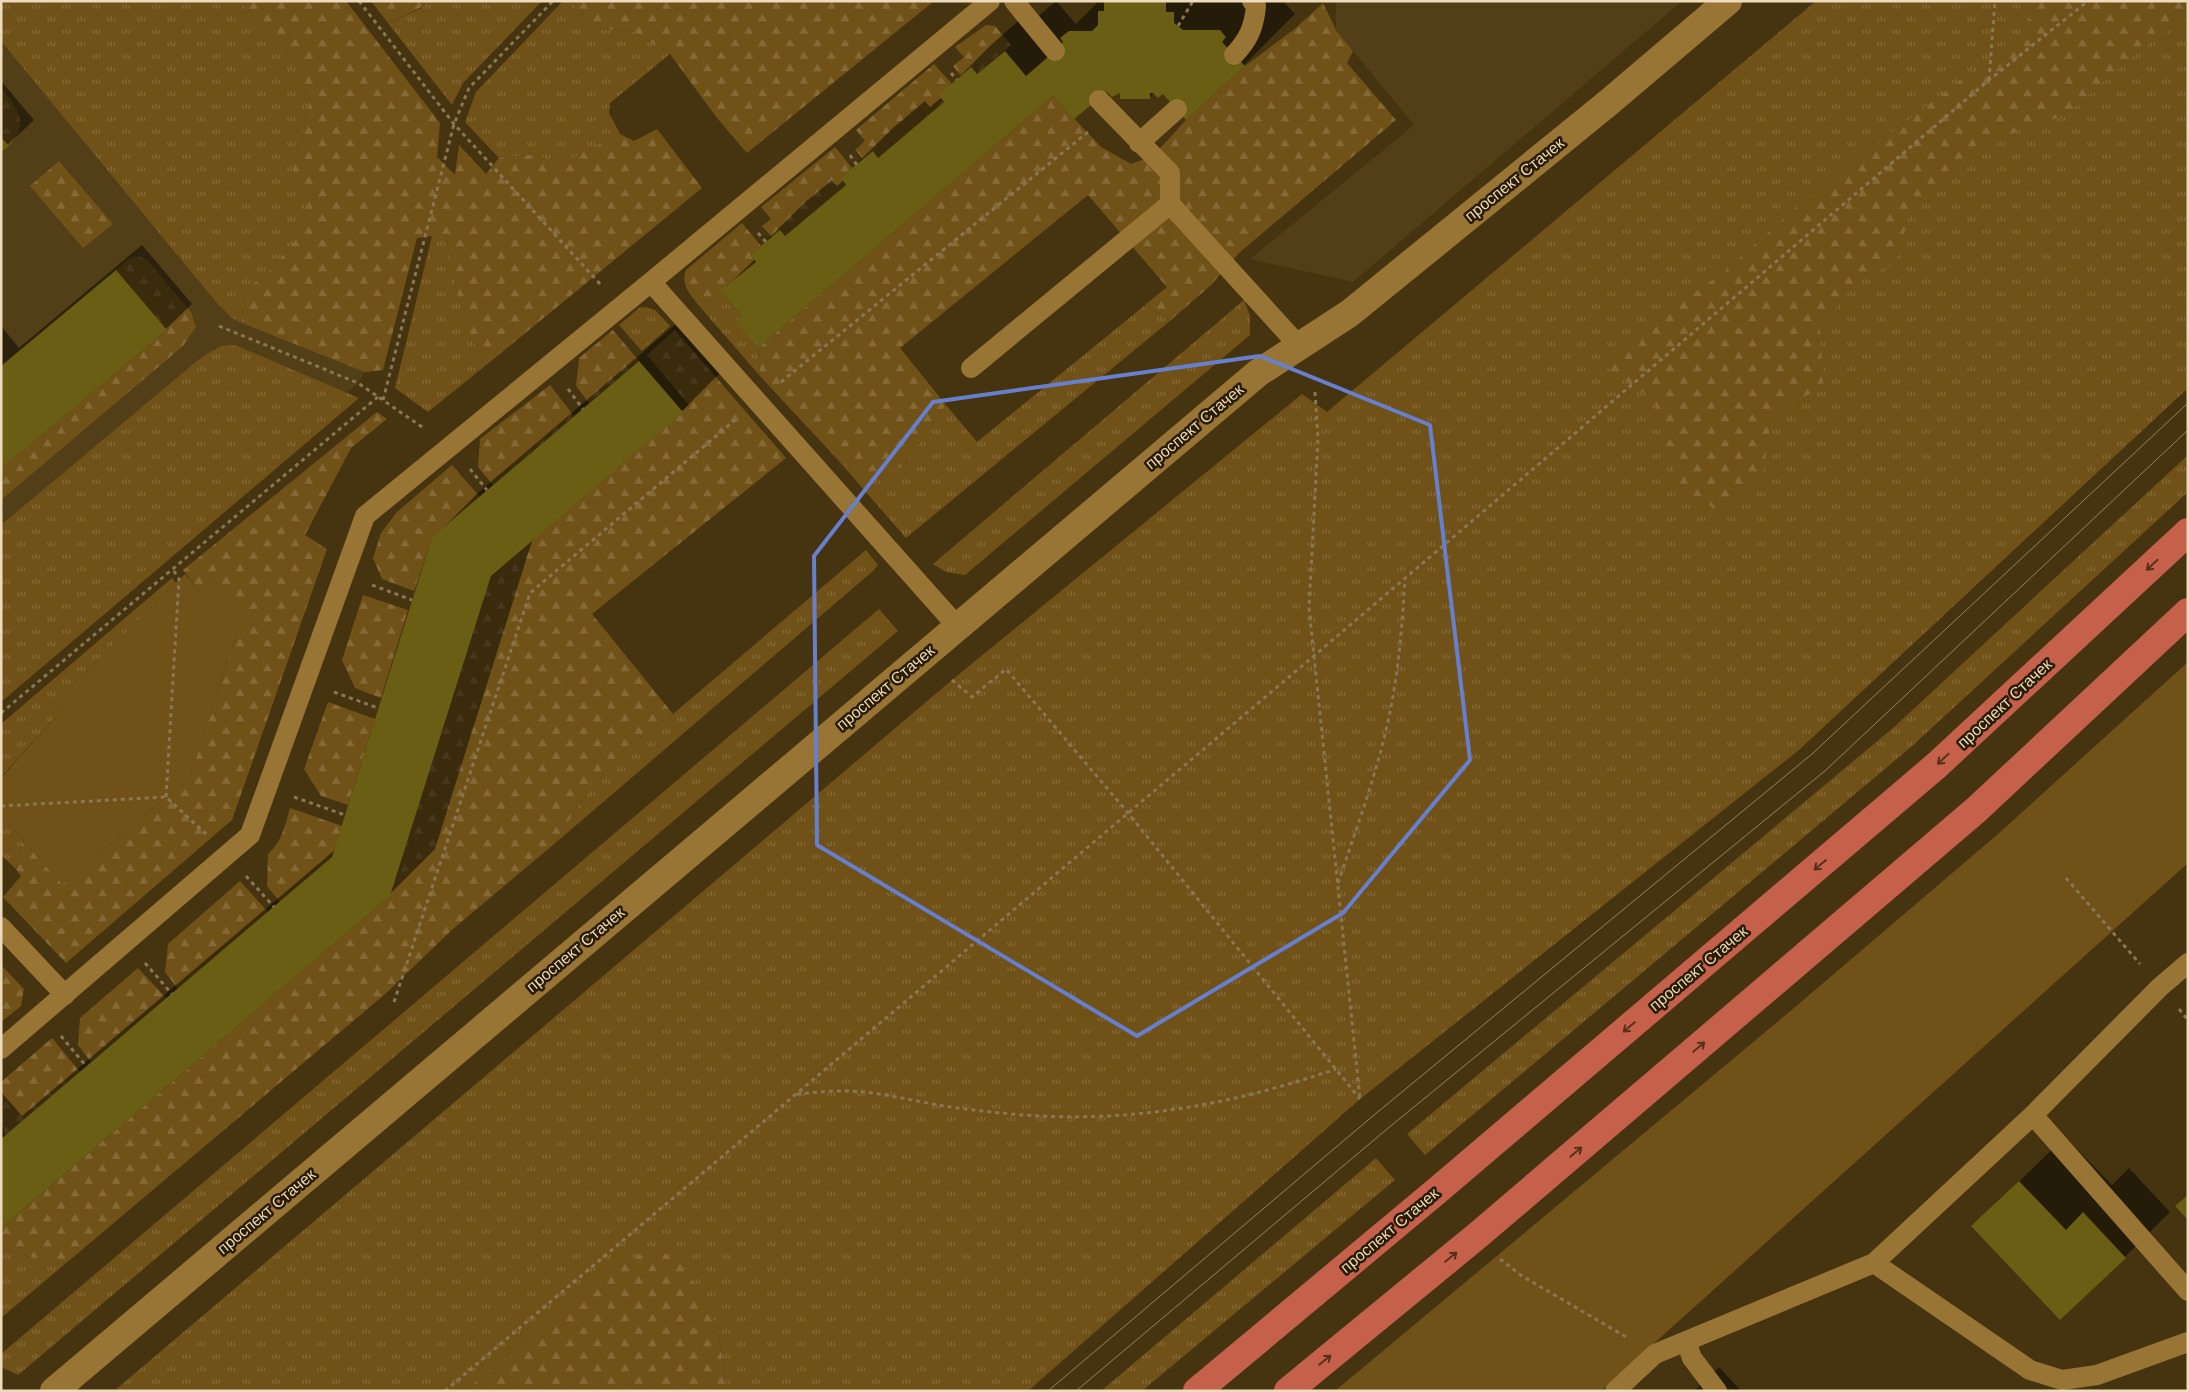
<svg xmlns="http://www.w3.org/2000/svg" width="2189" height="1392" font-family="'DM Sans',sans-serif">
<defs>
<pattern id="grass-tufts" width="24" height="20" patternUnits="userSpaceOnUse" patternTransform="scale(1.25)"><rect width="24" height="20" fill="#705219"/><path d="M3 7l-1-3M5 7V3M7 7l1-3M15 17l-1-3M17 17v-4M19 17l1-3" fill="none" stroke="#856a38"/></pattern>
<pattern id="forest-firs" width="22" height="20" patternUnits="userSpaceOnUse" patternTransform="scale(1.25)"><rect width="22" height="20" fill="#705219"/><path d="M5 1l3.5 6h-7zM16 11l3.5 6h-7z" fill="#856a38"/></pattern>
</defs>
<rect width="100%" height="100%" fill="#463411"/>
<path fill="#523e17" d="M1,1H241L314,83L373,322L365,372L358,383L1,685Z
M1336,1H1682L1353,282L1250,259L1414,125L1336,30Z"/>
<path fill="url(#grass-tufts)" d="M4,1H241L296,62L309,100L304,130L292,173L308,204L297,238L270,270L244,291L242,323L232,318L216,302L1,41V3Z
M427,1H542L463,83L452,105L388,23L422,8Z
M563,1H571L595,28L634,32L670,54L610,103L609,113L620,134L560,165L534,154L499,158L465,122L476,92Z
M1816,1H2188V388L1799,750L1360,1099L1028,1391H725L727,1389L718,1328L615,1265L465,1391H114L952,680L1302,394L1327,412Z
M447,234C450,281 465,323 485,366L428,412L395,388L432,236Z
M720,291L742,316L736,322L758,348L760,376L701,308Z
M1244,300L1250,316V335L965,575L946,572L933,564Z
M1144,306L1171,320L906,538L838,460L863,478L902,467L946,405L977,442Z
M646,307L655,310L670,326L642,351L619,325L639,308Z
M235,345L359,398L1,702V525L203,356L221,346Z
M2188,455V492L1911,747L1425,1155L1407,1134L1893,728Z
M866,550L878,565L873,571L553,845L583,799L628,745L673,714Z
M172,578L176,583L55,703L61,711L1,777V724Z
M879,609L898,631L18,1375L1,1367V1354Z
M1,815L23,840L16,869L1,855Z
M1376,1158L1395,1180L1142,1391H1101Z
M1,1247L26,1256L65,1264L1,1318Z"/>
<path fill="url(#forest-firs)" d="M241,1H346L440,123L437,157L455,175L459,145L486,174L499,158L534,154L560,164L620,134L634,141L657,129L702,188L485,366L465,324L449,262L447,234L417,238L383,370L365,372L242,323L244,291L270,270L297,238L308,204L292,173L304,130L309,100L296,62Z
M371,1H427L422,7L388,23Z
M571,1H934L747,153L717,118L670,54L634,32L595,28Z
M2042,1H2188V18L2143,48L2065,115L1973,147L1911,209L1895,263L1856,281L1820,329L1823,386L1772,415L1763,472L1720,511L1681,491L1665,449L1654,400L1602,364L1641,330L1724,272L1801,203L1964,77L2012,45Z
M1323,3L1336,30L1353,51L1347,63L1396,120L1239,253L1211,285L1171,320L1144,306L1167,287L1088,195L900,348L946,405L902,467L863,479L838,460L760,376L758,348L1053,96L1101,147L1131,164L1153,156L1186,120L1245,66L1296,28Z
M986,25L995,26L1011,45L977,74L961,76L953,66L964,57L955,47Z
M934,64L952,84L944,102L878,158L873,151L863,159L855,150L865,141L856,130Z
M1,88C18,109 30,123 9,146L1,137Z
M835,147L852,168L841,178L846,185L785,236L780,230L772,237L762,226L771,219L761,207Z
M59,161L113,224L83,248L30,186Z
M742,223L761,246L750,255L756,262L701,308C692,296 680,286 686,270Z
M139,256L147,260L191,312L196,327L183,346L1,500V469L166,331L116,270L130,258Z
M613,330L639,361L589,403L576,386L579,358Z
M675,330L786,458L592,614L673,714L628,745L583,799L553,845L453,929L384,995L65,1264L26,1256L1,1247V1228L390,896L491,576L689,405L647,355Z
M550,385L574,416L493,485L478,467L480,439Z
M377,412L387,419L351,448L305,535L327,549L232,820L66,963L3,897L21,876L16,869L23,840L62,884L190,777L236,635L216,577L199,591L183,570Z
M452,465L480,497L432,537L414,591L382,579L373,558L381,533L397,512Z
M363,595L408,610L381,698L355,688L342,660Z
M328,702L375,719L348,805L321,796L304,769Z
M290,808L342,826L332,857L280,902L267,886L268,854C282,842 285,825 290,808Z
M240,881L268,912L178,989L165,972L168,944Z
M1,965L24,989L21,1006L1,1022Z
M138,968L167,999L91,1062L78,1045L80,1018Z
M52,1038L80,1072L5,1136L1,1118V1082Z
M653,1248L680,1260L718,1329L727,1389L725,1391H465L615,1265Z"/>
<path fill="#705219" d="M185,574L199,591L216,577L252,621L236,635L190,777L62,884L1,815V778L61,711L55,703Z
M2188,662V863L1601,1391H1335L1794,1008L1998,834Z"/>
<path fill="#0007" d="M1056,1L1076,24L1099,1H1283L1295,14L1244,65L1163,92H1155L1149,98L1121,90L1054,95L744,316L722,291L755,259L752,255L803,204L832,180L837,186L844,180L842,178L894,127L925,101L930,107L942,97L941,95L992,44L1023,17L1029,24Z
M1,81L34,120L1,151Z
M142,245L192,304L166,329L1,467V326L19,348Z
M685,316L727,366L682,411L533,538L435,849L389,895L1,1226V1092L22,1116L336,849L434,537L479,492Z
M2065,1137L2112,1185L2129,1168L2170,1212L2125,1257L1973,1226Z
M1719,1367L1741,1391H1694Z"/>
<path fill="#695e13" d="M1104,1H1166V12H1174V23L1183,30H1220L1226,37L1222,42L1245,66L1186,120L1163,94L1158,98L1153,93H1150V99H1120V93L1112,97L1107,92L1074,119L1053,96L758,348L735,322L742,316L720,291L756,262L750,255L780,230L785,236L846,185L841,178L852,168L873,151L878,158L944,102L939,95L971,67L977,74L1005,51L1026,76L1055,51L1063,42L1060,38L1069,31H1092L1098,25V11H1104Z
M1,137L9,146L1,152Z
M116,270L167,330L1,469V366Z
M639,361L683,412L491,576L390,896L1,1228V1139L332,857L432,537Z
M2019,1181L2066,1230L2083,1212L2126,1258L2060,1320L1971,1226Z
M2188,1195V1220L2175,1206Z"/>
<g fill="none" stroke-linecap="round" stroke-linejoin="round">
<path stroke="#887654" stroke-width="3" stroke-dasharray="4 4" stroke-linecap="butt" d="M359,1L454,124L600,284
M1178,26L1193,1
M951,73L957,80
M1989,80L1995,1
M850,155L857,165
M758,233L766,242
M219,326L358,383L425,429
M781,382L1088,132
M568,389L583,409
M1315,392L1318,438L1309,608L1360,1099
M383,400L454,124L469,88L553,1
M470,469L487,490
M372,585L412,600
M952,680L972,697L1006,669L1128,813L1360,1099
M334,692L378,708
M1,713L379,396
M166,797L179,579L172,568
M294,797L345,815
M1,806L166,797L206,834
M246,876L274,907
M2066,878L2140,964
M1338,883C1355,832 1374,782 1386,730C1398,680 1402,629 1405,578
M145,963L172,994
M394,1002L530,593L735,420
M2179,1009L2188,1020
M61,1036L86,1066
M797,1094C811,1093 825,1091 839,1091C877,1090 914,1102 951,1107C971,1110 991,1112 1011,1114C1126,1124 1228,1106 1336,1069
M1500,1259L1522,1276L1628,1338
M445,1391L1315,655L1989,80L2088,1"/>
<path stroke="#987534" stroke-width="20" d="M1014,1L1055,51
M1234,55C1249,39 1254,27 1256,6L1252,1
M1099,100L1170,173V204
M1139,143L1177,109
M651,282L990,1
M971,368L1170,204L1300,347
M1,927L65,995
M1,1049L250,835L365,516L651,282L957,626
M2033,1115L2188,1291
M1874,1263L2030,1370L2062,1380L2097,1375L2188,1342
M1686,1341L1692,1358L1717,1391
M1615,1391L1655,1354L1874,1263L2033,1115L2160,987L2188,963"/>
<path stroke="#987534" stroke-width="28" d="M54,1391L1258,373L1350,313L1608,103L1728,1"/>
<path stroke="#c5604b" stroke-width="28" d="M1197,1391L1439,1189L1937,765L2188,532
M1288,1391L1478,1235L1976,810L2188,612"/>
<path stroke="#948160" stroke-width="1" d="M1048,1391L1374,1115L1812,754L2188,403
M1076,1391L1387,1129L1826,770L2188,430"/>
</g>
<defs><path id="oneway-shaft" d="M-6 0H5M1.5-3L5.5 0L1.5 3" fill="none" stroke-width="1.6" stroke-linecap="round" stroke-linejoin="round" transform="scale(1.25)"/></defs>
<g stroke="#583018">
<use href="#oneway-shaft" transform="translate(2152 565) rotate(137)"/>
<use href="#oneway-shaft" transform="translate(1943 759) rotate(137)"/>
<use href="#oneway-shaft" transform="translate(1820 865) rotate(140)"/>
<use href="#oneway-shaft" transform="translate(1629 1027) rotate(140)"/>
<use href="#oneway-shaft" transform="translate(1699 1047) rotate(-40)"/>
<use href="#oneway-shaft" transform="translate(1576 1152) rotate(-40)"/>
<use href="#oneway-shaft" transform="translate(1451 1257) rotate(-39)"/>
<use href="#oneway-shaft" transform="translate(1325 1360) rotate(-39)"/>
</g>
<path fill="none" stroke="#667fce" stroke-width="4" stroke-linejoin="round" d="M1260,356L1430,425L1470,760L1343,913L1137,1036L817,845L814,556L933,402Z"/>
<g text-anchor="middle" stroke-width="5" stroke-linejoin="round" paint-order="stroke">
<g font-size="16" fill="#eedbbc" stroke="#2a1c02">
<text transform="translate(1514 179) rotate(-39)" y="6">проспект Стачек</text>
<text transform="translate(1194 426) rotate(-40)" y="6">проспект Стачек</text>
<text transform="translate(885 687) rotate(-40)" y="6">проспект Стачек</text>
<text transform="translate(2004 703) rotate(-43)" y="6">проспект Стачек</text>
<text transform="translate(575 949) rotate(-40)" y="6">проспект Стачек</text>
<text transform="translate(1698 968) rotate(-40)" y="6">проспект Стачек</text>
<text transform="translate(266 1211) rotate(-40)" y="6">проспект Стачек</text>
<text transform="translate(1389 1230) rotate(-40)" y="6">проспект Стачек</text>
</g>
</g>
<rect width="2189" height="1392" fill="none" stroke="#eedbbc" stroke-width="5"/>
</svg>
